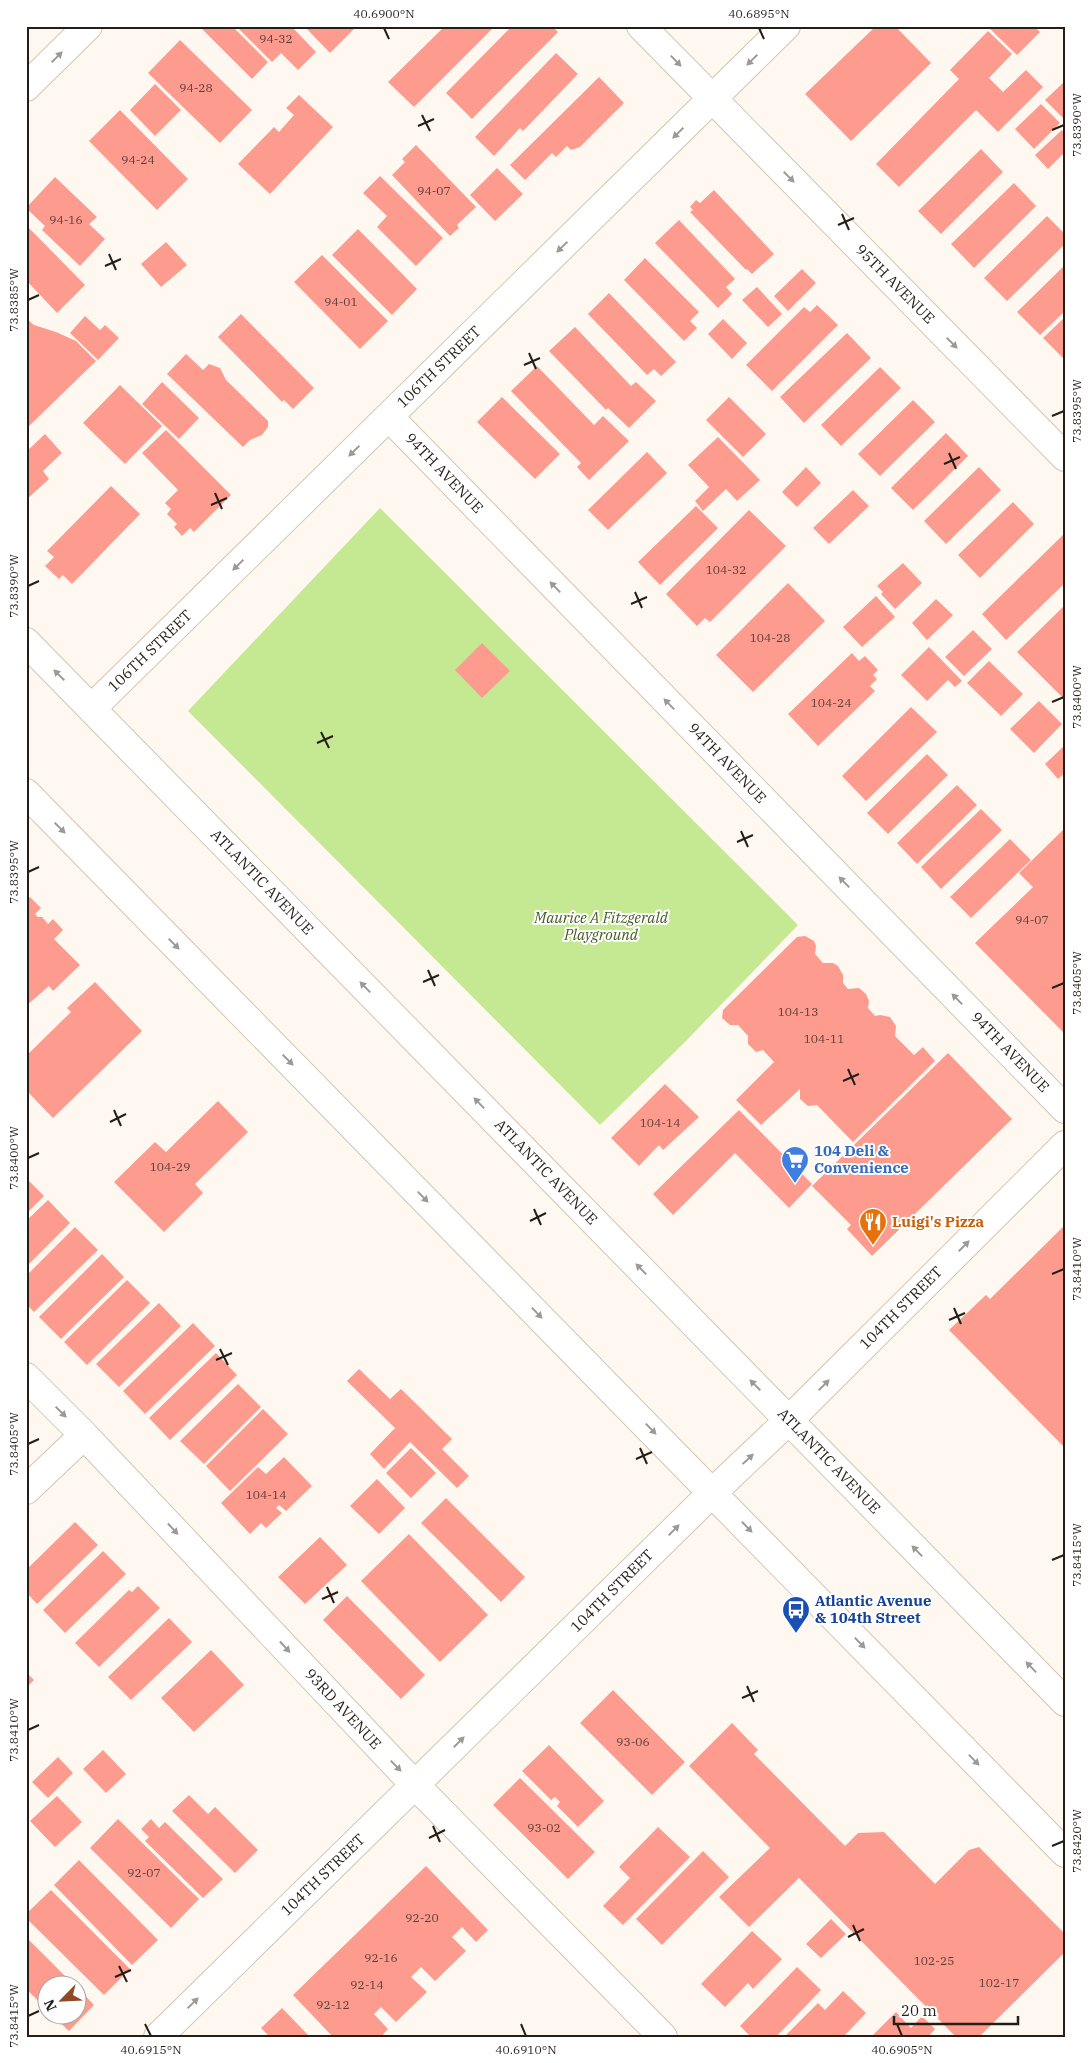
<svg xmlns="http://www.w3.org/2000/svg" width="1091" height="2063" font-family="'IBM Plex Serif',serif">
<rect width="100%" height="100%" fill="#fff8f0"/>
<path fill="#c5e893" d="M380,508L798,925L683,1044L600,1125L188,711Z"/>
<path fill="#fd9b8f" d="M199,26H232L268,62L252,79Z
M236,26H291L316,52L298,70L281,53L272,62Z
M308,26H353L355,28L330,53L306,28Z
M445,26H495L414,107L388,82Z
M512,26H552L558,32L472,119L446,93Z
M876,26H895L931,63L851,141L805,94Z
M987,26H1034L1040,32L1017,55Z
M988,31L1012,54L989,78L1003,92L1026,70L1043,87L998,132L976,110L899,187L876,164L959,79L950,70Z
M180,40L252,110L220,143L148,73Z
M556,53L578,74L523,131L520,128L494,156L475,137Z
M599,77L624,103L580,147L571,150L567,146L556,157L552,153L525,180L510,165Z
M1065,81V120L1045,100Z
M155,84L181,110L155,136L130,110Z
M299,95L333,127L270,194L238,164L274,127L279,132L294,115L286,108Z
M1041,104L1060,123L1034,149L1015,129Z
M120,110L188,179L157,210L89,141Z
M1062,130L1065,133V152L1048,169L1035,155Z
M416,145L476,207L457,225L459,228L450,236L392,175L405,162L402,159Z
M981,149L1003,172L941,234L918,211Z
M497,168L523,194L495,221L470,195Z
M380,176L443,238L416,266L377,227L387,216L363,193Z
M55,177L97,217L89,224L105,239L80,266L42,230L45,226L26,208Z
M1014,183L1036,206L974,268L951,244Z
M714,190L774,254L752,274L747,269L746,270L690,212L693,210L690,207L696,200L700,203Z
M1047,216L1065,234V244L1007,301L984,278Z
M679,220L735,279L726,287L732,294L718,308L655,243Z
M26,225L85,285L57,313L26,280Z
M358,229L417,289L392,315L332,255Z
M166,242L187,265L161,287L141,264Z
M322,255L388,321L360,349L294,282Z
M645,258L699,312L690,321L697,328L684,341L624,280Z
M1065,265V311L1040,335L1017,312Z
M802,269L816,283L788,311L774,296Z
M757,287L782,314L768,327L742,300Z
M609,293L676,362L661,376L654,369L647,375L588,314Z
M817,305L838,325L772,391L746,365L804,307L810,312Z
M241,314L314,388L293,409L284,400L282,402L218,337Z
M85,316L100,330L105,325L119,338L98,360L70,333Z
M1065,317V360L1043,338Z
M26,318L34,325L56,332L76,341L96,361L26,429Z
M723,319L747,343L732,359L708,334Z
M575,327L631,386L636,382L656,401L629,428L608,408L606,410L549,351Z
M847,333L871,358L804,423L780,397Z
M186,354L203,370L209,364L220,368L226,380L268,421V427L262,435L250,440L243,447L167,374Z
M537,366L594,425L603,416L629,441L589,480L577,467L581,463L511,391Z
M880,367L901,388L841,446L821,425Z
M162,382L199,418L179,439L142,404Z
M120,385L162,426L125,464L83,423Z
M502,397L560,454L535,479L477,422Z
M729,397L766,434L743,457L706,420Z
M913,400L935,422L880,476L858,454Z
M166,430L231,495L194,532L190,528L182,536L174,527L177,524L167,514L171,509L165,503L178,490L142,453Z
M946,433L968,456L913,510L891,488Z
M45,434L62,453L43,471L49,479L26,500V452Z
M718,437L760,480L737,501L726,489L703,511L695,501L709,487L688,465Z
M647,452L667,473L608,530L588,510Z
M806,467L821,483L797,507L782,492Z
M979,467L1001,490L946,544L924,521Z
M111,486L140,514L72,584L63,575L59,579L45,566L54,557L47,551Z
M853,490L869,506L829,544L813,528Z
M1013,502L1034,524L980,578L958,555Z
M696,506L718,528L660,585L638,562Z
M749,510L786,546L710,622L705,618L697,626L666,594Z
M1063,535L1065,537V583L1006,640L982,614Z
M903,563L922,583L895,609L881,594L883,592L877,586Z
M788,583L825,621L753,692L716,655Z
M876,596L895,617L862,647L843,627Z
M936,599L953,615L927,640L912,623Z
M1065,605V700L1017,652Z
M973,630L992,649L964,676L945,657Z
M482,643L510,671L482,698L455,670Z
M929,647L962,681L955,687L948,680L927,701L901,675Z
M852,653L859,661L865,656L878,670L873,675L877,679L870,686L875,691L818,746L788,714Z
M989,661L1023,694L1001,716L967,683Z
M1039,701L1062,724L1034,753L1010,729Z
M911,707L937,732L866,801L842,776Z
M1065,745V773L1058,779L1045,764Z
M927,754L948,775L888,834L867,813Z
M957,785L977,805L917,864L897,843Z
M981,809L1002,830L941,889L921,867Z
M1065,828V1034L975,943L1033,887L1019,873Z
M1010,839L1031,860L971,918L950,897Z
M30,897L41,908L35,914L38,917H42L48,924L53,919L63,930L54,939L80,965L53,991L49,986L26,1006V900Z
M805,936L814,941L816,946L815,954L823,963H833L838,966L843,975V983L848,989L859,988L866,994L869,1001L868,1008L875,1016L880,1015L890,1017L896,1026L895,1036L914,1055L923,1047L935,1061L853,1142L817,1105L808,1106L800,1099V1089L761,1125L736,1100L774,1062L763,1050L756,1052L748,1044V1036L738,1025H730L722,1018L723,1010L797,937Z
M95,982L142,1031L53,1118L26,1090V1056L71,1012L67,1008Z
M948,1053L1012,1119L872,1256L847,1229L851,1225L812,1186Z
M665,1084L699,1117L663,1150L659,1145L639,1166L611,1138Z
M218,1101L248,1132L195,1184L203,1193L164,1232L114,1182L155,1142L166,1152Z
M739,1110L812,1184L789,1208L735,1153L673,1215L653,1194Z
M26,1178L44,1196L26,1214Z
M48,1200L70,1223L26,1267V1221Z
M1065,1225V1448L949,1330L986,1295L990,1299Z
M75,1227L98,1250L34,1312L26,1304V1276Z
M102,1254L124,1277L61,1339L39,1317Z
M127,1280L150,1303L87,1365L64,1342Z
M159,1303L181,1326L119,1387L96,1364Z
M193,1323L215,1346L145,1414L123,1391Z
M216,1353L237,1375L170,1440L149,1418Z
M359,1369L390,1399L401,1389L452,1439L442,1449L469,1476L457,1488L410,1442L384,1469L370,1454L395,1428L347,1381Z
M238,1384L261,1407L204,1464L180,1441Z
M263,1409L288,1434L230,1491L206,1466Z
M411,1448L436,1473L411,1498L386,1473Z
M284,1457L312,1486L286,1511L279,1505L276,1508L282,1513L266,1528L261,1523L250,1534L221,1503L258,1467L266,1474Z
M377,1479L405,1508L379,1534L350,1506Z
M446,1498L525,1577L501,1602L421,1523Z
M75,1522L98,1545L37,1604L26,1592V1570Z
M409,1534L488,1615L440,1662L361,1581Z
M320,1537L347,1565L305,1604L278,1577Z
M103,1551L126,1574L65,1633L43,1610Z
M138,1586L160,1608L99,1667L75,1643L129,1590L132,1592Z
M347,1596L425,1675L401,1699L323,1620Z
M169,1618L192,1642L131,1700L108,1677Z
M211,1650L244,1685L194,1732L161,1698Z
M26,1672L34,1680L26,1688Z
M613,1690L685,1762L652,1795L580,1723Z
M732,1723L758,1750L754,1754L845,1846L858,1833L884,1832L935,1884L969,1850L979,1847L1065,1934V1952L979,2037H956L799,1878L749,1927L719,1897L770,1848L689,1766Z
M549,1745L604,1801L578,1827L557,1806L560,1802L555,1797L551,1800L522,1771Z
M103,1750L126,1774L106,1793L83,1769Z
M58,1757L73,1773L48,1798L32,1782Z
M520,1778L595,1852L568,1879L493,1805Z
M189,1795L208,1814L215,1807L258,1850L235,1873L172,1811Z
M57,1796L82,1822L55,1847L30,1821Z
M118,1819L199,1899L171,1928L90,1848Z
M151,1819L159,1828L165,1822L223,1879L203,1898L145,1841L149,1837L141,1829Z
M658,1827L690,1857L623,1925L603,1906L630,1878L619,1867Z
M703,1851L729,1877L662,1945L636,1919Z
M79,1860L158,1940L132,1965L54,1885Z
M426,1866L488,1930L476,1942L462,1927L452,1937L466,1951L435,1981L421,1967L411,1977L427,1992L396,2022L381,2007L374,2014L388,2029L381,2037H333L293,1995Z
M51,1890L130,1969L104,1995L26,1918V1914Z
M831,1919L846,1934L821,1958L806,1944Z
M752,1931L782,1959L753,1989L748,1983L725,2007L701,1984Z
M26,1937L75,1986H48V2010L26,1989Z
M797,1967L821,1990L776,2037H751L740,2026Z
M78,1988L94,2005L69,2031L53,2016H78Z
M843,1991L866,2013L843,2037H784L818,2003L825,2010Z
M282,2008L310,2037H270L261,2028Z
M896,2012L911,2028L922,2016L935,2029L928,2037H871Z"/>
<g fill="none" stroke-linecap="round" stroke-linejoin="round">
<defs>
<path id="minor" d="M641,26L1065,457
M26,87L88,26
M389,417L1065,1109
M92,708L786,26
M26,1377L84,1435L415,1785L663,2037
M26,1490L84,1435
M158,2037L713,1492L789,1420L1065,1145"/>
<path id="primary" d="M26,642L1065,1702
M26,793L1065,1853"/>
</defs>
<use href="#minor" stroke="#d5c4b1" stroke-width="30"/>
<use href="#primary" stroke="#d5c4b1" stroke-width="30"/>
<use href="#minor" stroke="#fff" stroke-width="28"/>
<use href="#primary" stroke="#fff" stroke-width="28"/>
</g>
<defs><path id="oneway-solid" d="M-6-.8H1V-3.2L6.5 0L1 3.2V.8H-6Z" transform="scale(1.25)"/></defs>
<g fill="#9c9a97">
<use href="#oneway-solid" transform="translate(57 57) rotate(-45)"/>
<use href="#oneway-solid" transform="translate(752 60) rotate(136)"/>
<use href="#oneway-solid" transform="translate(676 61) rotate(46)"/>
<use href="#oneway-solid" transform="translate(678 133) rotate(136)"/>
<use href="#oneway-solid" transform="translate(789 177) rotate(45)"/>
<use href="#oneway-solid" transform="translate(562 247) rotate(136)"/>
<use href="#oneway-solid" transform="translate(952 343) rotate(45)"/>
<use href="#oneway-solid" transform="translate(354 451) rotate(136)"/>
<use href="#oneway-solid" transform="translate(238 565) rotate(136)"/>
<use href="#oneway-solid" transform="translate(555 587) rotate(-134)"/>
<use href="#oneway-solid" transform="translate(59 675) rotate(-135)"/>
<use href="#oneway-solid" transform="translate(669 704) rotate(-134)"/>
<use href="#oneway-solid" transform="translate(60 828) rotate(45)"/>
<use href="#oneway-solid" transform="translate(844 882) rotate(-134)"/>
<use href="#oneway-solid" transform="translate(174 944) rotate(45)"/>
<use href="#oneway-solid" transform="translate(365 987) rotate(-134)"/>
<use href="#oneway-solid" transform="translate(957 999) rotate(-134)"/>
<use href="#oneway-solid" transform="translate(288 1060) rotate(45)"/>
<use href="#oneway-solid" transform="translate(479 1103) rotate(-134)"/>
<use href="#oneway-solid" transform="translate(423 1197) rotate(46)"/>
<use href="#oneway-solid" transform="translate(964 1246) rotate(-45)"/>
<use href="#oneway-solid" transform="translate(641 1269) rotate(-134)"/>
<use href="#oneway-solid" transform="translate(537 1313) rotate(46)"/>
<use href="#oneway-solid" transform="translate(755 1385) rotate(-135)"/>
<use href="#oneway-solid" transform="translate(824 1385) rotate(-45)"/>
<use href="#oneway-solid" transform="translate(61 1412) rotate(45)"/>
<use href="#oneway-solid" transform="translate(651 1429) rotate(46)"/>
<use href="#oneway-solid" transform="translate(748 1459) rotate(-43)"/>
<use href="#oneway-solid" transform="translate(747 1527) rotate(46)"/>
<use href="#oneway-solid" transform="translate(173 1529) rotate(47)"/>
<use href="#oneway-solid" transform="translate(674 1530) rotate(-45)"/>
<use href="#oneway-solid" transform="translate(917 1551) rotate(-134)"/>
<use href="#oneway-solid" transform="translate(860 1643) rotate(46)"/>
<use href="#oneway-solid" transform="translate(285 1647) rotate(47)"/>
<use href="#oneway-solid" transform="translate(1031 1667) rotate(-134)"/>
<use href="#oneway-solid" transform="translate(459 1742) rotate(-45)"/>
<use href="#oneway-solid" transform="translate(974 1760) rotate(46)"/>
<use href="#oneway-solid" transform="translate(396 1766) rotate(46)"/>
<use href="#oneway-solid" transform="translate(193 2003) rotate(-44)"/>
</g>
<path fill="none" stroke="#241e17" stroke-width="2" d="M384,28L389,39M759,28L764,39M422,115L430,131M418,126L434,119M1052,130L1064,125M842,214L849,230M838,225L854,218M109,254L116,270M105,266L121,259M28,300L39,295M529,353L536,369M524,365L540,358M1052,416L1064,411M949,453L956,469M944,464L960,457M215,493L222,509M211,505L227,498M28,586L39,581M635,592L642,608M631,604L647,597M1052,702L1064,697M321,732L329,748M317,743L333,736M741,831L748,847M737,842L753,835M28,872L39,867M428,970L435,986M423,982L439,975M1052,988L1064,983M848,1069L855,1085M843,1081L859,1074M114,1110L121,1126M110,1122L126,1114M28,1158L39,1153M534,1209L541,1225M530,1221L546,1213M1052,1274L1064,1269M954,1308L961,1324M949,1320L965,1313M220,1349L228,1365M216,1360L232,1353M28,1444L39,1439M640,1448L647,1464M636,1459L652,1452M1052,1560L1064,1555M327,1587L334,1603M322,1599L338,1592M747,1686L754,1702M742,1698L758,1691M28,1730L39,1725M433,1826L440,1842M429,1838L445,1830M1052,1846L1064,1841M853,1925L860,1941M848,1937L864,1929M119,1966L127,1982M115,1977L131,1970M28,2016L39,2011M145,2024L151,2036M521,2024L526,2036M897,2024L902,2036"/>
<defs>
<symbol id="supermarket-pin" viewBox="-11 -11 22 30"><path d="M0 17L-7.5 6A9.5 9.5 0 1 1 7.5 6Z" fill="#3f7fe0" stroke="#fff"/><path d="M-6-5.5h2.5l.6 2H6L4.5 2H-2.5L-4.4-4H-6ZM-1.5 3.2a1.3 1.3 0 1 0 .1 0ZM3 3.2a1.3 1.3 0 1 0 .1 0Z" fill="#fff"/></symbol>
<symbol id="restaurant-pin" viewBox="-11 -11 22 30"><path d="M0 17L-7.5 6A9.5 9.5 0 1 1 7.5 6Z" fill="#e8710a" stroke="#fff"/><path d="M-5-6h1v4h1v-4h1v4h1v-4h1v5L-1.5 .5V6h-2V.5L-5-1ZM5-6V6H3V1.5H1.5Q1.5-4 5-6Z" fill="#fff"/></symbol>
<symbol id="bus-pin" viewBox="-11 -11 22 30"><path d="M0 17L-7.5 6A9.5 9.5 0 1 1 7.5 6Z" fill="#1a4fb4" stroke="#fff"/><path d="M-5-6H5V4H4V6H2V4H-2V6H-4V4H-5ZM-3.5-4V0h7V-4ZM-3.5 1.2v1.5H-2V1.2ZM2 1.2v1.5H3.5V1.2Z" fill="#fff"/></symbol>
</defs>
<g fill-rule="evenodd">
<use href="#supermarket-pin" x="779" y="1144" width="32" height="43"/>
<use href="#restaurant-pin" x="857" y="1206" width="32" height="43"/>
<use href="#bus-pin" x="780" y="1594" width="32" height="43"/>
</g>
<g text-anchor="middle" stroke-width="4" stroke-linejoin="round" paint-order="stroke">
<g font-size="12" fill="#5a3d35">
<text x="276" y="43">94-32</text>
<text x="196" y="92">94-28</text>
<text x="138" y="164">94-24</text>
<text x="434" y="195">94-07</text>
<text x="66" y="224">94-16</text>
<text x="341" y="306">94-01</text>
<text x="726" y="574">104-32</text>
<text x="770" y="642">104-28</text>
<text x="831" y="707">104-24</text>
<text x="1032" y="924">94-07</text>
<text x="798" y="1016">104-13</text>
<text x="824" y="1043">104-11</text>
<text x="660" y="1127">104-14</text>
<text x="170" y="1171">104-29</text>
<text x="266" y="1499">104-14</text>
<text x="633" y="1746">93-06</text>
<text x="544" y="1832">93-02</text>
<text x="144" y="1877">92-07</text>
<text x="422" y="1922">92-20</text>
<text x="381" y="1962">92-16</text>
<text x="934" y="1965">102-25</text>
<text x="999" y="1987">102-17</text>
<text x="367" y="1989">92-14</text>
<text x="333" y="2009">92-12</text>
</g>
<g font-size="15" fill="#241e17" stroke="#fff">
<text transform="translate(895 284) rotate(45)" y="5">95TH AVENUE</text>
<text transform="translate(439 367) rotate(-44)" y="5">106TH STREET</text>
<text transform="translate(444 473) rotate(46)" y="5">94TH AVENUE</text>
<text transform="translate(150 651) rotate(-44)" y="5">106TH STREET</text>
<text transform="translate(727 763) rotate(46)" y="5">94TH AVENUE</text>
<text transform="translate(262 882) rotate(46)" y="5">ATLANTIC AVENUE</text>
<text transform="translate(1010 1052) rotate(46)" y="5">94TH AVENUE</text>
<text transform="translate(546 1172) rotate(46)" y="5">ATLANTIC AVENUE</text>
<text transform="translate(901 1308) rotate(-45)" y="5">104TH STREET</text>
<text transform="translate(829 1461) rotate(46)" y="5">ATLANTIC AVENUE</text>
<text transform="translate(612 1591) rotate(-45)" y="5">104TH STREET</text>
<text transform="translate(343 1709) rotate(47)" y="5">93RD AVENUE</text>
<text transform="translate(323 1875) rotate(-44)" y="5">104TH STREET</text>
</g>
<g font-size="15" font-style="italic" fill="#455c20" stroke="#fff">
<text x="601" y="923">Maurice A Fitzgerald<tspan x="601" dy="17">Playground</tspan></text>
</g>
<g font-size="15" font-weight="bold" fill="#366cbe" stroke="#fff" text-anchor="start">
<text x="814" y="1156">104 Deli &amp;<tspan x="814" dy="17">Convenience</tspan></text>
</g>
<g font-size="15" font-weight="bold" fill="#c56008" stroke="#fff" text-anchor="start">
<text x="892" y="1227">Luigi's Pizza</text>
</g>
<g font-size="15" font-weight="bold" fill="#164399" stroke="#fff" text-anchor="start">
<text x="815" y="1606">Atlantic Avenue<tspan x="815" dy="17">&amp; 104th Street</tspan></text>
</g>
</g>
<rect width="1091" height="2063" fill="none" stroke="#ffffff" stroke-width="55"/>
<g transform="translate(62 2000) rotate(246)"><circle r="24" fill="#ffffff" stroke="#a7a5a2"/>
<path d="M0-4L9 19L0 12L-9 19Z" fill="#904925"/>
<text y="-8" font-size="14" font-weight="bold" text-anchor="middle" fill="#241e17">N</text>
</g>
<path d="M894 2016v8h124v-8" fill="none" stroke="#241e17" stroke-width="2.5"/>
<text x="901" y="2016" font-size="15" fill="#241e17" stroke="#ffffff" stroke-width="4" paint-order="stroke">20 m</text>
<rect x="28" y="28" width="1036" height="2008" fill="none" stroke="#241e17" stroke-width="2"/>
<g font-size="12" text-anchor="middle" fill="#241e17">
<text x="384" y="18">40.6900°N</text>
<text x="759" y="18">40.6895°N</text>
<text transform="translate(1077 125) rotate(-90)" y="4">73.8390°W</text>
<text transform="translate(14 300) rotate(-90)" y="4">73.8385°W</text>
<text transform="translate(1077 411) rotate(-90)" y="4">73.8395°W</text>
<text transform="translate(14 586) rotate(-90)" y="4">73.8390°W</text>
<text transform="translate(1077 697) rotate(-90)" y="4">73.8400°W</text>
<text transform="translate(14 872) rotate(-90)" y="4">73.8395°W</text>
<text transform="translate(1077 983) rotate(-90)" y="4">73.8405°W</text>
<text transform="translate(14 1158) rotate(-90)" y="4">73.8400°W</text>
<text transform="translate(1077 1269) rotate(-90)" y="4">73.8410°W</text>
<text transform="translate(14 1444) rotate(-90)" y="4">73.8405°W</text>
<text transform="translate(1077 1555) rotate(-90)" y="4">73.8415°W</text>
<text transform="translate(14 1730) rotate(-90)" y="4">73.8410°W</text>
<text transform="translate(1077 1841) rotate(-90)" y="4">73.8420°W</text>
<text transform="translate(14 2016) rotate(-90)" y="4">73.8415°W</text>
<text x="151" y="2054">40.6915°N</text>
<text x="526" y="2054">40.6910°N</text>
<text x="902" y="2054">40.6905°N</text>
</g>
</svg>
